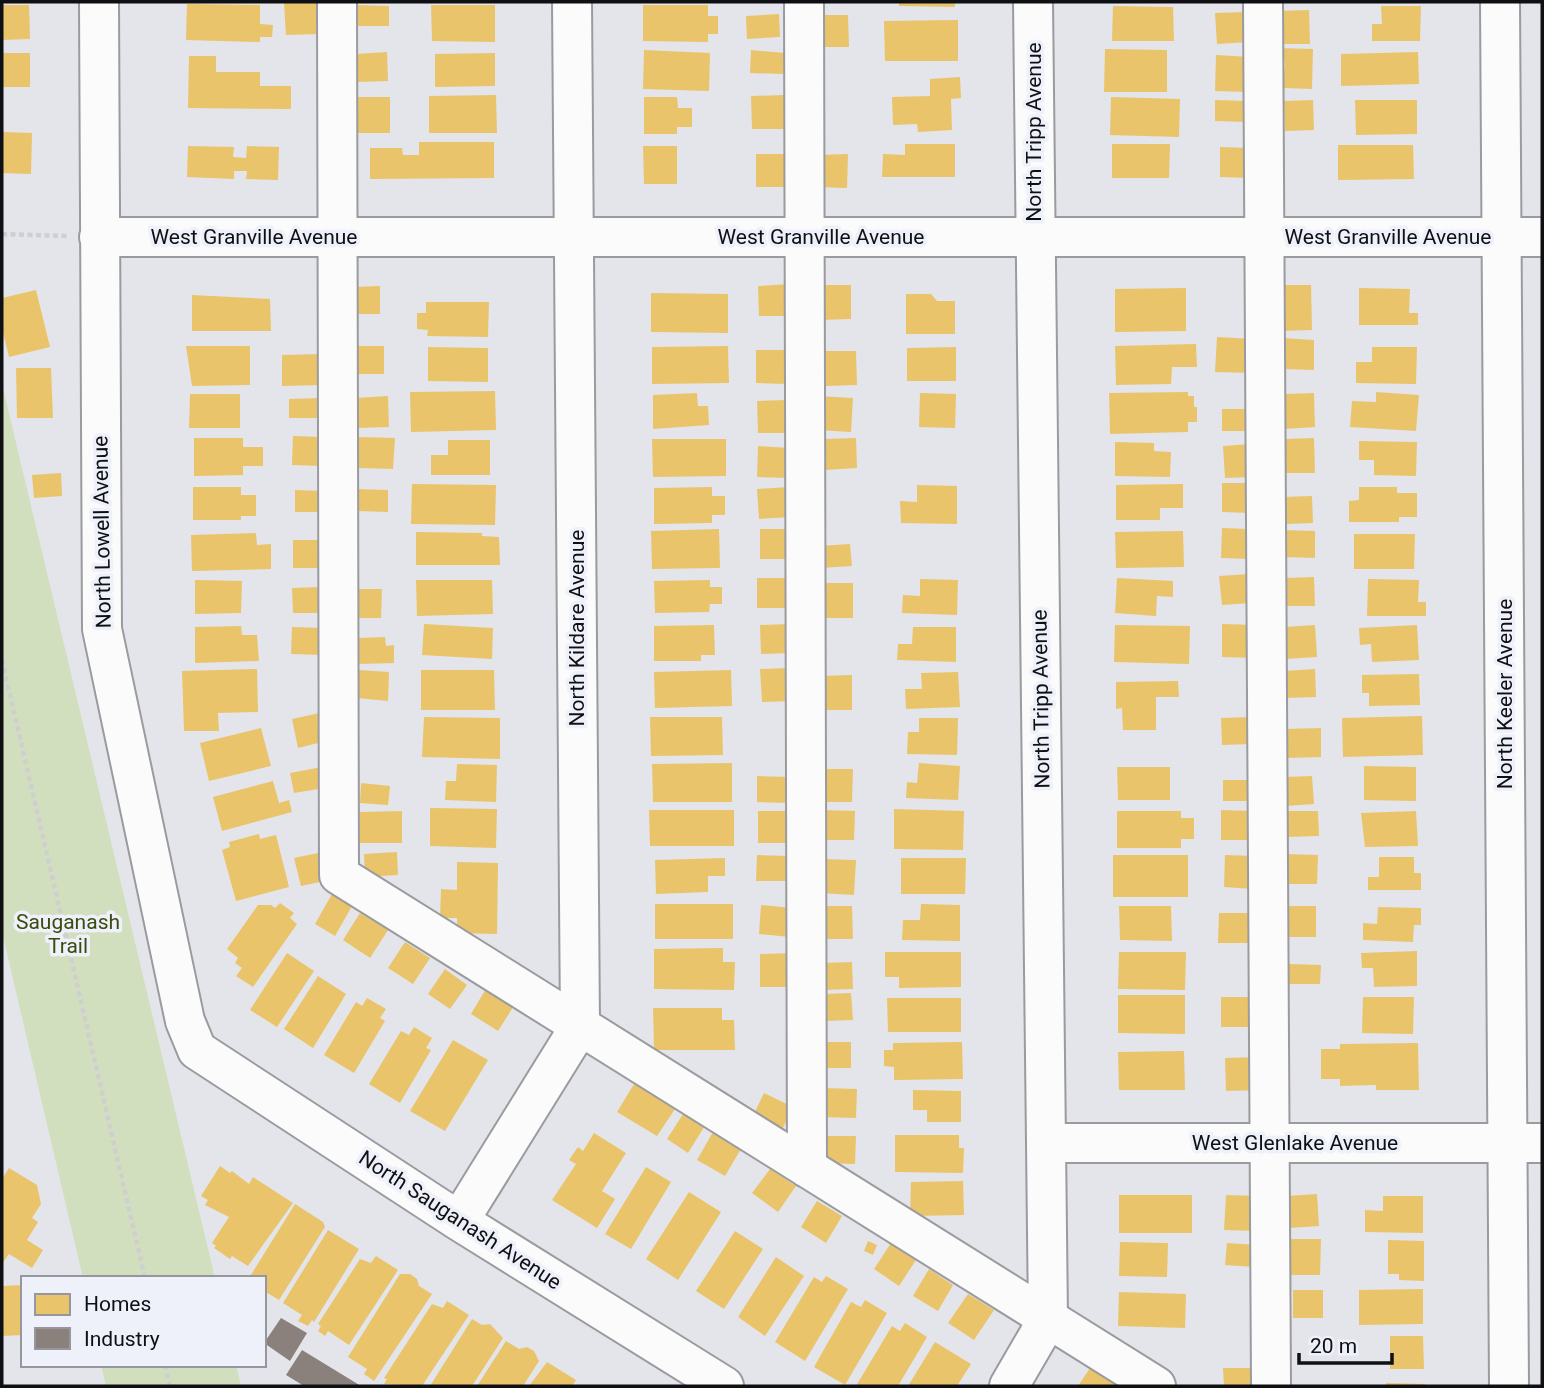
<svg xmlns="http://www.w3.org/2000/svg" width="1544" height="1388" font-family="Roboto,sans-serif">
<rect width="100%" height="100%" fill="#e4e5ea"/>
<path fill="#d2dfbf" d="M2,384L215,1278H83L2,932Z
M101,1365H236L241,1386H106Z"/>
<path fill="#e9c46a" d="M320,2L321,34L286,35L284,3Z
M899,2H955V7L899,6Z
M187,4L260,5V24L273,25L272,37H260V42L186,40Z
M2,5H29L30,39L2,40Z
M357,5L389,6V26H357Z
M431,5H495V42L432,41Z
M643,5H708V16H718V34H708V42L643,41Z
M1113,6L1173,7L1174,41H1112Z
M1381,6H1421L1420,41H1372V24H1382Z
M1309,10L1310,44H1279L1278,11Z
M1248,12L1250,42L1217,44L1215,13Z
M779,14L780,37L747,39L746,16Z
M817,15H848L849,47H817Z
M958,20V61H885L884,21Z
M1278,48L1313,49L1312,89L1283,88L1285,61H1277Z
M1105,49L1167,50V92H1104Z
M644,50L710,53L709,91L643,89Z
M751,50L785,53L783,74L750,73Z
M387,52L388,81L356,82L355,54Z
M1418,52L1419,84L1341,86V54Z
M2,53H30V87H2Z
M495,53V86L435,87V54Z
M1216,55L1250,57L1249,92L1215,91Z
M189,56H216V72H260V86H291V109L188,108Z
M960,77L961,98L951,99L952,130L918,132L917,124L893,125L892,97L930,96V79Z
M496,95L497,133H429V96Z
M784,95L785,129H752L751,96Z
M356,97H390V133H355Z
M644,97H677L678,108H692V127H677V134H644Z
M1111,97L1180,99L1179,137L1110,135Z
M1215,100L1247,101V122L1215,121Z
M1313,100L1314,130L1285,131L1284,101Z
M1355,100H1417V134L1356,135Z
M2,132L32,133L31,174L2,173Z
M419,142H494V178L370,179V148H402L403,155H419Z
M905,144H955V177H882L883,154L905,155Z
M1112,144H1170L1169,178H1112Z
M1338,145H1413L1414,179L1338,180Z
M188,146L234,147L233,157L246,158L247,146L279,147L278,180L246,179L247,171H234V179L187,177Z
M643,146H677V184H644Z
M1220,147L1249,148V178L1220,177Z
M756,154H790L789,187H756Z
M848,154L847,188L818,187V155Z
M790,284V316H759L758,286Z
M819,285H851V319L818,320Z
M1282,285H1311L1312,330L1282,331Z
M380,286V314H354L353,287Z
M1186,288V331L1115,332V289Z
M1359,288L1410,289L1409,313H1418V325H1359Z
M36,290L50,347L9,357L2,328V298Z
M651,293L728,294V333L651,332Z
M906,294H931L937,301H955V334H906Z
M192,295L270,299L271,331H192Z
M426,302H489L488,337L427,336L428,330L417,329V313H426Z
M1217,337L1253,339L1251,373L1215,372Z
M1283,338L1314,340V370L1282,369Z
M1196,344L1197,367H1172L1171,384L1116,385L1115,346Z
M186,346H250V385L192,386Z
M357,346H384V374H357Z
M728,346L729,383L652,384V347Z
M428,347L488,348V382L428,381Z
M956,347V381H907V348Z
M1372,347H1417L1416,384L1356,383V362H1372Z
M756,350H788V384L756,383Z
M824,351H856L857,385L825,386Z
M323,354V385L282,386V355Z
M16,368H51L53,418H17Z
M495,391L496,430L411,432L410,392Z
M1188,392V396H1194V407H1197V422H1188V432L1110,434L1109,393Z
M1376,392L1419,395L1416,431L1350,427L1352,401L1376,402Z
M697,393L698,406H708L709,425L653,429V395Z
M920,393L956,394L955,428L919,427Z
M1314,393L1315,427L1284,429L1283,394Z
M190,394H240V428H189Z
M388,396L389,427L357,428L356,398Z
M819,396L853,398L851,432L817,430Z
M320,398L321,418H289V399Z
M787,400V433H758L757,401Z
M1222,409H1253V431H1222Z
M293,436L322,437L321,466L292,465Z
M359,437L395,438L393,469L358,468Z
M194,438H243V447H263V466H243V475L194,476Z
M856,438L857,468L824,470L823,439Z
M1314,438L1315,473H1285L1284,439Z
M652,439H726V476L653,477Z
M448,440H490V475H431V455H448Z
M1359,441L1417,442L1416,476L1374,475V460H1359Z
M1115,442L1154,443V451L1171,452L1170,477L1115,476Z
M1251,444L1253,477L1225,478L1223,446Z
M758,446L790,448L788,478L757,477Z
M61,473L62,496L34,498L32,475Z
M1222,483H1250V513L1222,512Z
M412,484L496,485L495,525L411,524Z
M1183,484V508H1160V520H1116V485Z
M917,485L957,486V524L901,523L900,501L917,502Z
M193,487H241V495H256V516H241V520H193Z
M712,487V496H725V515H712V523L654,524V488Z
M788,487L790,517L759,519L757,489Z
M1359,487H1397V493H1417V517H1399V522H1349V501L1359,500Z
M357,489L388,490V512L356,511Z
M295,490L325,491V512H295Z
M1312,496L1313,523L1285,524L1283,497Z
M1222,528L1250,529L1249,559L1221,558Z
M719,529L720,568L652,569L651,531Z
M760,529H789L788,559H760Z
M1284,530L1315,531V558L1283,557Z
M1183,531L1184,567L1116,568L1115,532Z
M416,532L482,533V536L499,537L500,565H416Z
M256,533L257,545L271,544V569L192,571L191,535Z
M1354,534H1415L1414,569H1354Z
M293,540H325V568H293Z
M850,544L852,566L821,568L819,546Z
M1249,574L1251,603L1222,605L1219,576Z
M1314,577L1315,606H1284L1283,578Z
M757,578H790V608H757Z
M1117,578L1173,581V597L1157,596L1156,616L1115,613Z
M920,579L958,580L957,615L902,613L903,595L920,596Z
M1368,579L1419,580L1418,602H1426V616H1367Z
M195,580L242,581L241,613L195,614Z
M416,580H492L493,614L417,616Z
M710,580V587H722V604H710L709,612L655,613L654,581Z
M820,583H853V618H820Z
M320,587V613H293L292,588Z
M353,589H382L381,618H354Z
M424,624L493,628L492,659L422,655Z
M790,624V653L761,654L760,625Z
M1222,624L1256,625L1255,658L1222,657Z
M714,625L715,655H701V661H654V626Z
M1115,625L1190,626L1189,664L1114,662Z
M1315,625L1317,657L1286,659L1284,627Z
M1417,625L1419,660L1372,662L1371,644L1360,645L1359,628Z
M241,626L242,635H257L259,661L195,663V627Z
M292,627L324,628L323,655L291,654Z
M913,627H956V662L897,660L898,644H912Z
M385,637L386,646L394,645V663L358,664L357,638Z
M790,668L791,701L762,702L760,669Z
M257,669L258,712L218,713L219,731H184L182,671Z
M1315,669L1316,697L1285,698L1284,671Z
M359,670L389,672L388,701L357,698Z
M421,670H494L495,710H421Z
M731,670L732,706L655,708L654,672Z
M958,672L960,707L906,709L905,689H922L921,673Z
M1419,674L1420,705L1369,706V693H1362V675Z
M852,675V710H819V676Z
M1178,681L1179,697H1156V730H1123L1122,708L1116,709V682Z
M324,712L330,740L298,748L292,719Z
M1422,716L1423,755L1343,757L1342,718Z
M424,717L500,718V759L422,757Z
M650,717H722L723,755L651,756Z
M1251,717L1252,744L1222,745L1221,718Z
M919,718H958L957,755L907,754L908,732H919Z
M261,728L271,766L209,781L200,743Z
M1321,728V757L1287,758L1285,729Z
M732,763V802H653L652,764Z
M919,763L960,766L958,800L906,798L907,782L917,783Z
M457,764L497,765L496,802L445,800L446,781H456Z
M1364,766L1416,767V801L1364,800Z
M322,767L325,788L294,793L290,773Z
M1117,767H1170V800H1118Z
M821,769H853L852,802H820Z
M757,776L791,777L790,803L757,802Z
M1312,776L1314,804L1285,806V777Z
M1223,780H1252L1253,801H1223Z
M273,781L279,803L289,800L292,812L222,831L213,797Z
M361,783L390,786L388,805L360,803Z
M430,808L497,809L496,848L430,846Z
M894,809L964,811L963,850L894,849Z
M649,810H734V846H650Z
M822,810L855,811L854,840H822Z
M1221,810L1255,811L1254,840H1221Z
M402,811V843H360V812Z
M758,811H792L791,843H758Z
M1117,811H1181V818H1194V839H1181V848H1117Z
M1287,811H1318L1319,836L1287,837Z
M1416,811L1418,846L1365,847L1361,813Z
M259,834L260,839L276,835L289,887L236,901L222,850L230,847L229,842Z
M323,852L329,880L301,886L294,858Z
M397,852L398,875L365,877L364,854Z
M1286,854L1318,855L1317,884H1285Z
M757,855L789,856L788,881H756Z
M1113,855H1188V897H1113Z
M1225,855L1256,856L1253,889L1224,887Z
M1379,857H1414V873H1421V890H1368V877H1379Z
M725,858V876H708V892L656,894L655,860Z
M901,858H966L965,894H901Z
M822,859L856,860L854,895L820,893Z
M457,862L498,863L497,934L457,933V918H440L441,889L457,890Z
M332,894L352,906L335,936L315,924Z
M280,903L294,913L290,918L297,924L253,987L236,976L242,968L235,963L238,958L227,949L258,905H271L275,908Z
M655,904H733V939H655Z
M921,904L960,905V941L902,940L903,920H920Z
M761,905L792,908L790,937L759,934Z
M823,906H852L853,939H823Z
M1119,906H1171L1172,941L1120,940Z
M1286,906H1316V937H1286Z
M1378,907L1421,908V925H1414L1413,942L1363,940V923L1377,924Z
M360,913L388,930L370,958L343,940Z
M1219,913H1253V943H1218Z
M405,942L430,958L413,984L388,968Z
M723,948V962H735L734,990L654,989V949Z
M1417,951V986L1374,987L1373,968H1362L1361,953Z
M885,952H961V987L899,988V977H885Z
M1119,952H1186L1185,990L1118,989Z
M287,953L314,971L277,1027L250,1010Z
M793,953V987H760V954Z
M852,962L853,989L823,990L822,963Z
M1289,964L1321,965L1320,984H1288Z
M445,969L467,985L450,1009L428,994Z
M318,976L346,994L313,1048L284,1029Z
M487,987L515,1004L498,1031L471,1014Z
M851,993L853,1020L824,1021L823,994Z
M1118,995H1185V1034L1118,1033Z
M1221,997H1257V1027H1221Z
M1363,997H1414L1413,1034L1362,1033Z
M367,998L386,1009L380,1018L385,1021L354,1073L324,1055L356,1002L362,1006Z
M887,998H961V1032H888Z
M653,1008H722V1020H734L735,1050H654Z
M414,1027L432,1038L426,1048L431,1050L400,1103L369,1084L401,1031L409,1035Z
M453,1040L488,1060L445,1131L410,1111Z
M822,1042H851V1068H823Z
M962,1042L963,1079L894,1080V1067L884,1066V1050H893V1043Z
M1418,1043L1419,1090H1376V1085L1340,1086V1079H1321V1049H1340V1044Z
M1184,1051L1185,1090H1119L1118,1052Z
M1259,1057V1090L1226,1091L1225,1058Z
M634,1084L675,1109L657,1136L617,1112Z
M823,1088L857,1089L856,1118L822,1117Z
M913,1090L961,1091V1122H927V1110H913Z
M764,1093L793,1107L781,1132L752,1118Z
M685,1111L706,1124L688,1153L667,1139Z
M713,1132L741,1149L725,1176L697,1160Z
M594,1133L626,1153L602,1191L615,1199L597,1228L552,1200L576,1164L569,1160L578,1147L583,1151Z
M895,1135H959V1148H964L963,1173L895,1172Z
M827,1136H856L855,1164L827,1163Z
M220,1166L230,1173L232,1171L249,1184L253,1177L293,1203L248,1266L232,1256L230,1259L214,1248L216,1246L212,1243L229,1217L205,1205L208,1200L201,1196Z
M646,1167L671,1182L631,1249L605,1234Z
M9,1168L37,1185L41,1204L32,1218L38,1222L27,1240L43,1250L32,1268L9,1254L2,1264V1179Z
M770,1169L796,1186L778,1212L752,1193Z
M963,1181L964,1215L910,1216L911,1182Z
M689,1192L721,1212L678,1280L646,1259Z
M1317,1194L1319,1226L1289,1228L1287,1196Z
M1119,1195H1192V1233H1119Z
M1226,1195L1258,1196L1257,1231L1224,1230Z
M1383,1196H1423V1233L1365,1232V1210L1383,1211Z
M817,1201L842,1216L826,1243L801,1227Z
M295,1204L323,1222L325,1227L279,1300L264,1291V1278H249Z
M328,1230L359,1249L314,1322L312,1320L308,1326L298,1321L302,1315L283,1303Z
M735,1231L763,1249L724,1309L696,1291Z
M1288,1239H1321L1320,1275H1288Z
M1388,1240L1424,1241V1281L1399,1280V1274H1388Z
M868,1241L877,1245L873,1255L864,1251Z
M1120,1242L1168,1243L1167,1277L1119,1276Z
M891,1243L916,1260L899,1286L874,1269Z
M1227,1243L1257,1245L1255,1267L1225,1265Z
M376,1256L398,1270L349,1345L328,1331L325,1336L318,1331L321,1326L318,1324L360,1259L371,1263Z
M776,1257L804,1276L765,1336L738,1317Z
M929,1269L953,1285L938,1311L913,1296Z
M400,1274H410L417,1279L419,1286L432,1294L374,1381L364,1374L367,1369L348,1357Z
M826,1276L848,1289L805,1361L775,1342L814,1277L822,1282Z
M23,1285V1335L2,1336V1286Z
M1423,1289V1324L1359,1325V1290Z
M1293,1290H1323V1318H1293Z
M1119,1292L1186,1294L1185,1328L1118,1326Z
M968,1294L994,1310L974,1340L948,1323Z
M865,1300L887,1313L845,1385L814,1367L851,1302L861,1307Z
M447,1301L469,1315L422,1386L384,1384L387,1379L384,1378L432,1304L443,1308Z
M472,1319L482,1325L490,1324L503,1338L472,1386H430Z
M905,1323L927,1337L898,1386H856L892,1326L900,1331Z
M1390,1336H1423L1424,1369H1390Z
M506,1341L519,1349L527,1347L534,1351L539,1361L523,1386H477Z
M935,1342L971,1364L957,1386H908Z
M547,1362L576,1380L572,1386H529Z
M1090,1368L1118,1386H1078Z
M1223,1368H1253V1386H1224Z
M1386,1383L1425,1384V1386H1386Z"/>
<path fill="#8a817c" d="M281,1318L307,1333L290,1361L264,1343Z
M302,1350L361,1386H304L286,1375Z"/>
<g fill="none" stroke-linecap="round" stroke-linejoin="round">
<defs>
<path id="minor" d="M99,2L102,629L185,1021L197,1050L459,1221L724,1386
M337,2L339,875L1156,1386
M804,2L807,1168
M1263,2L1271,1386
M1500,2L1509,1386
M99,237H1542
M1048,1143H1542
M459,1221L580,1026L572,2
M1009,1386L1048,1319L1033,2"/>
</defs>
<use href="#minor" stroke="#9a9b9f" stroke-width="42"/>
<path stroke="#cfcfd0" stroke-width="4.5" stroke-dasharray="5 3.5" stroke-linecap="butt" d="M2,234L67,236
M2,660L145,1278
M165,1365L170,1386"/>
<use href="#minor" stroke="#fbfbfc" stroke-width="38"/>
</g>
<g text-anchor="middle" stroke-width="7" stroke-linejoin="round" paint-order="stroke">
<g font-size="21" fill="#0f1013" stroke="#eef0fa">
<text transform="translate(1034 132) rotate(-90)" y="7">North Tripp Avenue</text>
<text x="254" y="244">West Granville Avenue</text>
<text x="821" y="244">West Granville Avenue</text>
<text x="1388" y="244">West Granville Avenue</text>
<text transform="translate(102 532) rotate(-91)" y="7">North Lowell Avenue</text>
<text transform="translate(577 628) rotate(-90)" y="7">North Kildare Avenue</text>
<text transform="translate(1505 694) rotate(-90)" y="7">North Keeler Avenue</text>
<text transform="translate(1041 699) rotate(-91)" y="7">North Tripp Avenue</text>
<text x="1295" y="1150">West Glenlake Avenue</text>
<text transform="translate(460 1220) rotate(33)" y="7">North Sauganash Avenue</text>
</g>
<g font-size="21" fill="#3b4b0e" stroke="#eef0fa">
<text x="68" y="929">Sauganash<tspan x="68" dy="24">Trail</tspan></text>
</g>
</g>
<rect width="1544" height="1388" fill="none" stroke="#0f1013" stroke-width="7"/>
<rect x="21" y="1276" width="245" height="91" fill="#eef0fa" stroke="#95969e" stroke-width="2"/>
<rect x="35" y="1294" width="35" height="21" fill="#e9c46a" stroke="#95969e" stroke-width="2"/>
<text x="84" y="1311" font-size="21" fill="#0f1013">Homes</text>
<rect x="35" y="1328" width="35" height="21" fill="#8a817c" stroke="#95969e" stroke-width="2"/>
<text x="84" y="1346" font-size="21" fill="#0f1013">Industry</text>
<path d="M1299 1353v10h93v-10" fill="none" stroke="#0f1013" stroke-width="3.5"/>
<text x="1310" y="1353" font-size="21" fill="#0f1013" stroke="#eef0fa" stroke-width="5" paint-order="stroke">20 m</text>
</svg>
